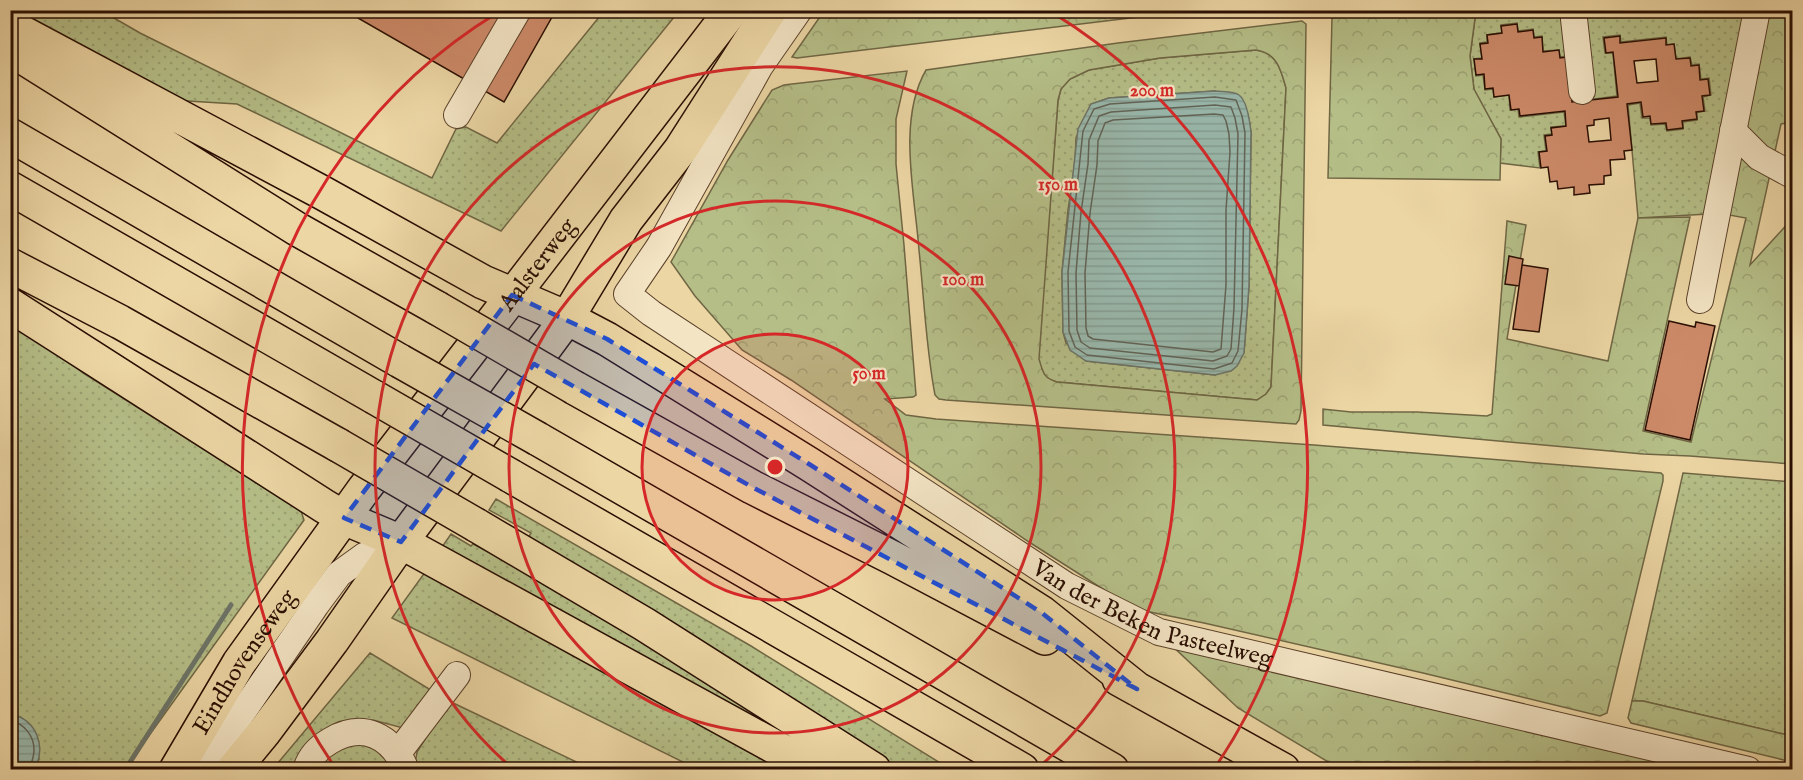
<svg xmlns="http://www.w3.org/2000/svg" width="1803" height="780" font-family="'IM FELL English',serif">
<defs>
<pattern id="grass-dots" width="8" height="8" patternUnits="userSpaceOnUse" patternTransform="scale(1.5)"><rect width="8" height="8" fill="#b5be87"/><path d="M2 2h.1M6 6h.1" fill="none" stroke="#9ca273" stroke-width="1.8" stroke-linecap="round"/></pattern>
<pattern id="forest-crowns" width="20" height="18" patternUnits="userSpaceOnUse" patternTransform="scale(1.5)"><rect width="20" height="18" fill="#b5be87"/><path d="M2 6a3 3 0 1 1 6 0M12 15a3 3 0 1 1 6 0" fill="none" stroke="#9ca273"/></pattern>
<pattern id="water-rules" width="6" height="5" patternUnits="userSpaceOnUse" patternTransform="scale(1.5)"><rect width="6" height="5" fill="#99b8ac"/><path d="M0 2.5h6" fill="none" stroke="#849d92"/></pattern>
</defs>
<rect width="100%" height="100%" fill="#ecd6a4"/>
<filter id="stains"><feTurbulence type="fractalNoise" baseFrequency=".00333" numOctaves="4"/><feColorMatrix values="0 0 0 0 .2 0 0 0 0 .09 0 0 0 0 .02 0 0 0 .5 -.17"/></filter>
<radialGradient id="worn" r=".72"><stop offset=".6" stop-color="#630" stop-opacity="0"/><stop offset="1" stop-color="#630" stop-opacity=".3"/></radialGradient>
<path fill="url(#grass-dots)" stroke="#6f6644" stroke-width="1.5" fill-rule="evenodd" d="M11,10L102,11L140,33L432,178L456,129L466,127L497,143L604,11H679L501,231L237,104L171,100Z
M1476,11H1746L1708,214L1638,218L1628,105L1640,103L1642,118H1650L1651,125L1665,124L1667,131L1683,129V122L1697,120V112L1705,111L1703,97L1711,95L1709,78L1701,79L1699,64L1692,65L1690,57L1676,59L1674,44L1667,45L1666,37L1621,42L1620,35L1603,37L1605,53H1613L1617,96L1573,102L1567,56L1560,57L1559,50L1543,51L1542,36L1534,37L1533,29L1518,31L1517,23L1501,25L1502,33L1487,35V42L1480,43L1482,58L1474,59L1476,76L1483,75L1485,90L1493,89L1494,97L1509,95L1510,110L1518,109L1519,117L1564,112L1566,126L1551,127L1552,134L1544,135L1546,151L1538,152L1540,168L1500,163L1501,139L1474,90L1470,56Z
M1256,50C1277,53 1281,69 1286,88L1271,387L1266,394L1257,400L1057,382C1043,378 1043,372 1038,359L1058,100L1061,89L1070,79L1089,70L1160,58ZM1215,91L1248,114L1251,132L1249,286L1244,352L1215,375L1086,361L1066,343L1063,332L1062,272L1068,210L1075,163L1076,138L1091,104L1109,98Z
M10,317L83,373L301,511L304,520L125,769H35L39,759L17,715L11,714Z
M1683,473L1792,482V736L1643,701H1632Z
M496,499L751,646L950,769H892L750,678L525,543L531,533L489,510Z
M451,534L471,546L473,544L508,562L590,610L852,769H832L442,547Z
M426,571L799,769H697L392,618Z
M370,653L434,692L403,728L373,720L350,724L299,769L272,770Z
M449,701L589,768L590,769L414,770L417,752Z
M349,743L380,745L397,770H314L317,763Z"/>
<path fill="url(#forest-crowns)" stroke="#6f6644" stroke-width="1.5" fill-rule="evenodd" d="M1389,10L1476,11L1470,56L1474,89L1501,139L1500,180L1328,178L1332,18Z
M824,11V10L1189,11L797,58L792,57Z
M1765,11H1792V122L1781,124L1750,265L1792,219V464L1690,456L1643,454L1323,425V409L1351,412H1417L1487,416L1492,414L1507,221L1526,225L1507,339L1608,361L1638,218L1690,217L1643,431L1691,442L1746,218L1729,215Z
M1302,21L1306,24L1301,411L1299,420L1296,424L946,400L939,399L935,395C926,348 924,298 919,250C915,195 897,120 926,70L1118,43ZM1256,50C1277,53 1281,70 1286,88L1271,387L1266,394L1257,400L1057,382C1043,378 1043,372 1039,359L1058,100L1061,89L1070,79L1089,70L1160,58Z
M907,71L896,119V164L904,245L916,395L913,397L885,399L906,415L936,419L1314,445L1661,473L1663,475V481L1607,713L1600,716L1423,673L1204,623L1140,610L1128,605L1029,542L791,380L742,350L695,296L671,262L728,160L772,90L784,85L792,84Z
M1166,640L1714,769H1340L1238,708Z
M1632,701H1643L1792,736V762L1631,723L1628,718Z"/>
<path fill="url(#water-rules)" stroke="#6c7468" stroke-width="1.5" d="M1215,91C1222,92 1234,91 1239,95C1247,101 1250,123 1251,132L1249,286L1244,353L1237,366L1231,371L1215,375L1086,361L1070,350L1063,332L1062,272L1078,129L1091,104L1109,98Z
M11,714C37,720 46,746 35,769H11Z"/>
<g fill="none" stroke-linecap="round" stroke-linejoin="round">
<path stroke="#616357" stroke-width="1.5" d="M1215,97L1236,100L1242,116L1245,133L1242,309L1238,351L1232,363L1214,369L1087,355L1075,347L1069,331L1068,272L1083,131L1094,109L1110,104Z
M1215,105L1231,107L1235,118L1238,134L1234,308L1231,349L1227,356L1213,361L1090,348L1081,342L1077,330L1076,273L1081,212L1088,164L1089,140L1099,116L1111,112Z
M1214,114L1223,115L1226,121L1229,134L1230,152L1226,210V285L1221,349L1213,352L1093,339L1088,336L1086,328L1085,273L1090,213L1097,165L1098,141L1105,123L1113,120Z
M10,720C24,724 34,735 34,750C34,757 31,763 30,770"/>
<path stroke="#6c7468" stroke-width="5" d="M125,770L231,605"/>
</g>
<path fill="#cd8a69" stroke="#290e02" stroke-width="1.5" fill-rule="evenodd" d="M344,10H556L504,102Z
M1517,24L1518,32L1533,30L1534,38L1542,37L1543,52L1559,50L1560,58L1567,57L1572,102L1618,97L1613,52L1606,53L1604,38L1620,36V43L1666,38V45L1674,44L1676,59L1690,58L1691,66L1699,65L1700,80L1708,79L1710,95L1702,96L1704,111L1696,112L1697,119L1682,121L1683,128L1667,130L1666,123L1651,124L1650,116L1643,117L1641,102L1627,104L1632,150L1624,151L1625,159L1610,160L1611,175L1604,176V184L1589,185L1590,193L1574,195V187L1558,189L1557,181L1550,182L1548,167L1541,168L1539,152L1547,151L1545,136L1552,135L1551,128L1566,126L1565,111L1520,116L1519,109L1511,110L1509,95L1494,97L1493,88L1485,89L1484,74L1476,75L1474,59H1482L1480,44L1488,43L1487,35L1502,33L1501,26ZM1656,59L1658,81L1637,83L1634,61ZM1609,118L1611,140L1589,142L1587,126L1594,125V120Z
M1509,256L1523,259L1519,286L1505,284Z
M1522,265L1548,269L1539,332L1513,329Z
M1669,321L1695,327L1696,322L1715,326L1690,440L1645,430Z"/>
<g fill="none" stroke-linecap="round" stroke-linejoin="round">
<defs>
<g id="minor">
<path id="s1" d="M799,10L760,66L659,247L627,294L651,313L1067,586L1159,632L1748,770"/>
<path d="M1573,10L1582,91"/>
<path d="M457,115L518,10"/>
<path d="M1733,131L1759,157L1792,175"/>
<path d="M1700,300L1757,10"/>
<path d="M398,753L457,675"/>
<path d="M203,770L316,605L339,574L364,556L401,542"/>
<path d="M306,770C310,756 318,748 330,741C363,721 392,736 406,770"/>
</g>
<g id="major">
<path id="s2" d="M176,770L239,663L364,489L732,10"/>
<path d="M233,770L265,731L332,641L401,542L567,318L626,220L681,149L770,10"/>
</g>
<path id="highway" d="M10,26L321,192L483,282L567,318L607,339L809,464L1042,613L1137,689
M10,49L297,229L437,308
M10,135L400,361
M10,188L374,397
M10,265L120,322L338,445
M10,305L324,506L344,518L401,542L817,770
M575,388L752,487L893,558L1045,638
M538,439L1112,770
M511,476L1022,770
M476,525L644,624L874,770
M1119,679L1283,770"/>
</defs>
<use href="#minor" stroke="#5a402a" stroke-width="28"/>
<use href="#major" stroke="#290e02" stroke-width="36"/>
<use href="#highway" stroke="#290e02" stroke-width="36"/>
<use href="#minor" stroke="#f3e4c4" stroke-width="26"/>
<use href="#major" stroke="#ecd6a4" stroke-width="33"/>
<use href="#highway" stroke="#ecd6a4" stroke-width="33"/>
<defs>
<path id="highway-bridge" d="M437,308L575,388
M400,361L538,439
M374,397L511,476
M338,445L476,525"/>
</defs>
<use href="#highway-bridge" stroke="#290e02" stroke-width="36" stroke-linecap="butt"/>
<use href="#highway-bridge" stroke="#ecd6a4" stroke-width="33"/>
</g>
<path fill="#1d4ed8" fill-opacity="0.2" stroke="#1d4ed8" stroke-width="4.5" stroke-dasharray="12 8" stroke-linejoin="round" d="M512,295L607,339L809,464L1042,613L1137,689L752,487L534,364L401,542L344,518Z"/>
<circle cx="775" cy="467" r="133" fill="#d62828" fill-opacity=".12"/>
<g fill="none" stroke="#d62828" stroke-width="3">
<circle cx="775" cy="467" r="133"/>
<circle cx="775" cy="467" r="266"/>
<path d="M513 769A400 400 0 1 1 1037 769"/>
<path d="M336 769A533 533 0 0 1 497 13M1053 13A533 533 0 0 1 1214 769"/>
</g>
<g text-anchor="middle" stroke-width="4.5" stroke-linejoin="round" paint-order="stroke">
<g font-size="24" fill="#290e02" stroke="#f3e4c4">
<text dy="8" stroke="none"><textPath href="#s2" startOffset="622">Aalsterweg</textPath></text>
<text dy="8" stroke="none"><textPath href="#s1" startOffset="951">Van der Beken Pasteelweg</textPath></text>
<text dy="8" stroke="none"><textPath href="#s2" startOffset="128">Eindhovenseweg</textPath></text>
</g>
</g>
<circle cx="775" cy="467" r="9" fill="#d62828" stroke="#f3e4c4" stroke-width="3"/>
<g font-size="18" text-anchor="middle" font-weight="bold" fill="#d62828" stroke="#f3e4c4" stroke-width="4.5" stroke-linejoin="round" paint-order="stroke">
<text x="1152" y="96">200 m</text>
<text x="1058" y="190">150 m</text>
<text x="963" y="285">100 m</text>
<text x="869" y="379">50 m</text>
</g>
<rect width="1803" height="780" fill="none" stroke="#ecd6a4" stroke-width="36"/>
<rect x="12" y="12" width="1779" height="756" fill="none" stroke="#290e02" stroke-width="3"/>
<rect x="18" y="18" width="1767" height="744" fill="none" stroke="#290e02" stroke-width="1.5"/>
<rect width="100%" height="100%" filter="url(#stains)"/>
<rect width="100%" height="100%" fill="url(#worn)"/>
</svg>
